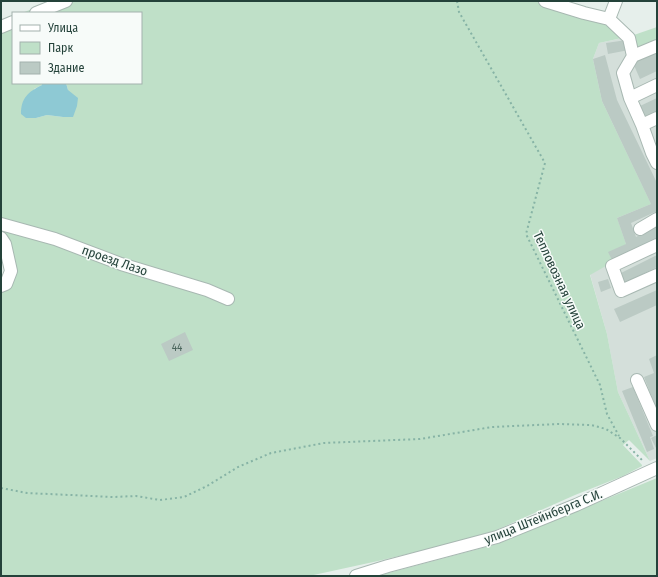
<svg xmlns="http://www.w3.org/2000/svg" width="658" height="577" font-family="'Fira Sans Condensed',sans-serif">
<rect width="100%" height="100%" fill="#e6efeb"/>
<path fill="#d4dfda" d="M632,36L657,43V458L650,461L618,392L607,334L590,274L613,262L617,218L650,204L602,101L593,59L599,43Z"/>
<path fill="#bfe0c8" d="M52,1H538L544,4L604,22L631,36L657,27V43L638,51L631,36L599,43L593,59L602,101L651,204L617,218L626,244L613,262L590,275L607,334L618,392L650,461L629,440L623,445L642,465V466L623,476L575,495L494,531L441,546L378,561L309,576H1V281L7,271L1,246V21L13,16V83H42V85L34,89L36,118L47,115L63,117L68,90L66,83H141V13H22Z
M657,478V576H377L497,544Z"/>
<path fill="#8ec9d4" d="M42,83H66L68,90L78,98L77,106L73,117H63L47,115L36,118H26L21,114C21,98 28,92 42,85Z"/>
<path fill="#bbcac4" d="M627,40L629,50L608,54L606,43Z
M657,53V71L640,79L633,63Z
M605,55L617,100L657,183V218L655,212L631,223L636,237L657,226V240L613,262L608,252L626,244L617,218L651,204L602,101L593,59Z
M657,98V112L645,118L640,106Z
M657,255V267L624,283L619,274Z
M608,279L611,288L601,292L598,282Z
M657,290V305L620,322L614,309Z
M185,332L193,350L169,361L161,344Z
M657,355V410L644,377L654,373L649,359Z
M633,387L653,436L650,437L654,449L647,452L622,391Z
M657,435V448H656L651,438Z"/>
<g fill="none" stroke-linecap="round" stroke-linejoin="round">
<defs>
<path id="minor" d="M545,1L584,13L609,19L629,38L633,56L657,46
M36,13L66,1
M609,19L616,1
M1,27L13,22
M633,56L623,73L630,98L642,125L652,153L657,163
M630,98L657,85
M642,125L657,118
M1,224L55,239L121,264L207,290L228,299
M640,229L657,219
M1,238L5,244L11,271L6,284L1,286
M657,245L612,266L621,291L657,275
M637,380L657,425
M356,576L388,566L497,537L576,505L657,468"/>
</defs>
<use href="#minor" stroke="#a8b8b2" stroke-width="14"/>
<path stroke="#86b3a5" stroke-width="2" stroke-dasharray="2 3" stroke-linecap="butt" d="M457,1L459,12L545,163L526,234L600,385L607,414L619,436
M1,488L27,493L113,497L136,496L160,500L184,497L207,486L238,467L271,453L324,443L420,439L492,427L558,424L591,425L606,429L620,438L643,461"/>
<use href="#minor" stroke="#fff" stroke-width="12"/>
</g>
<g text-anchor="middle" stroke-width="3" stroke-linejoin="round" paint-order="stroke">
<g font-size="11" fill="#4a645c">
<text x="177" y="351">44</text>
</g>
<g font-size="13" fill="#24423a" stroke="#f7fbf9">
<text transform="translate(115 260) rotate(19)" y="5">проезд Лазо</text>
<text transform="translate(560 280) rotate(65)" y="5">Тепловозная улица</text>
<text transform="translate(543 516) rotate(-22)" y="5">улица Штейнберга С.И.</text>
</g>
</g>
<rect width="658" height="577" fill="none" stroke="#24423a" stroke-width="4"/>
<rect x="12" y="12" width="130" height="72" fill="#f7fbf9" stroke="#a3b1ad"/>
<rect x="20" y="25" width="20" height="6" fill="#ffffff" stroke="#a3b1ad"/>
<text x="48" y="32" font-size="12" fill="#24423a">Улица</text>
<rect x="20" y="42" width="20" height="12" fill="#bfe0c8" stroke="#a3b1ad"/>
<text x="48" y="52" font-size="12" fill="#24423a">Парк</text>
<rect x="20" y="62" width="20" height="12" fill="#bbcac4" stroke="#a3b1ad"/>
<text x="48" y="72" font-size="12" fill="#24423a">Здание</text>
</svg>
